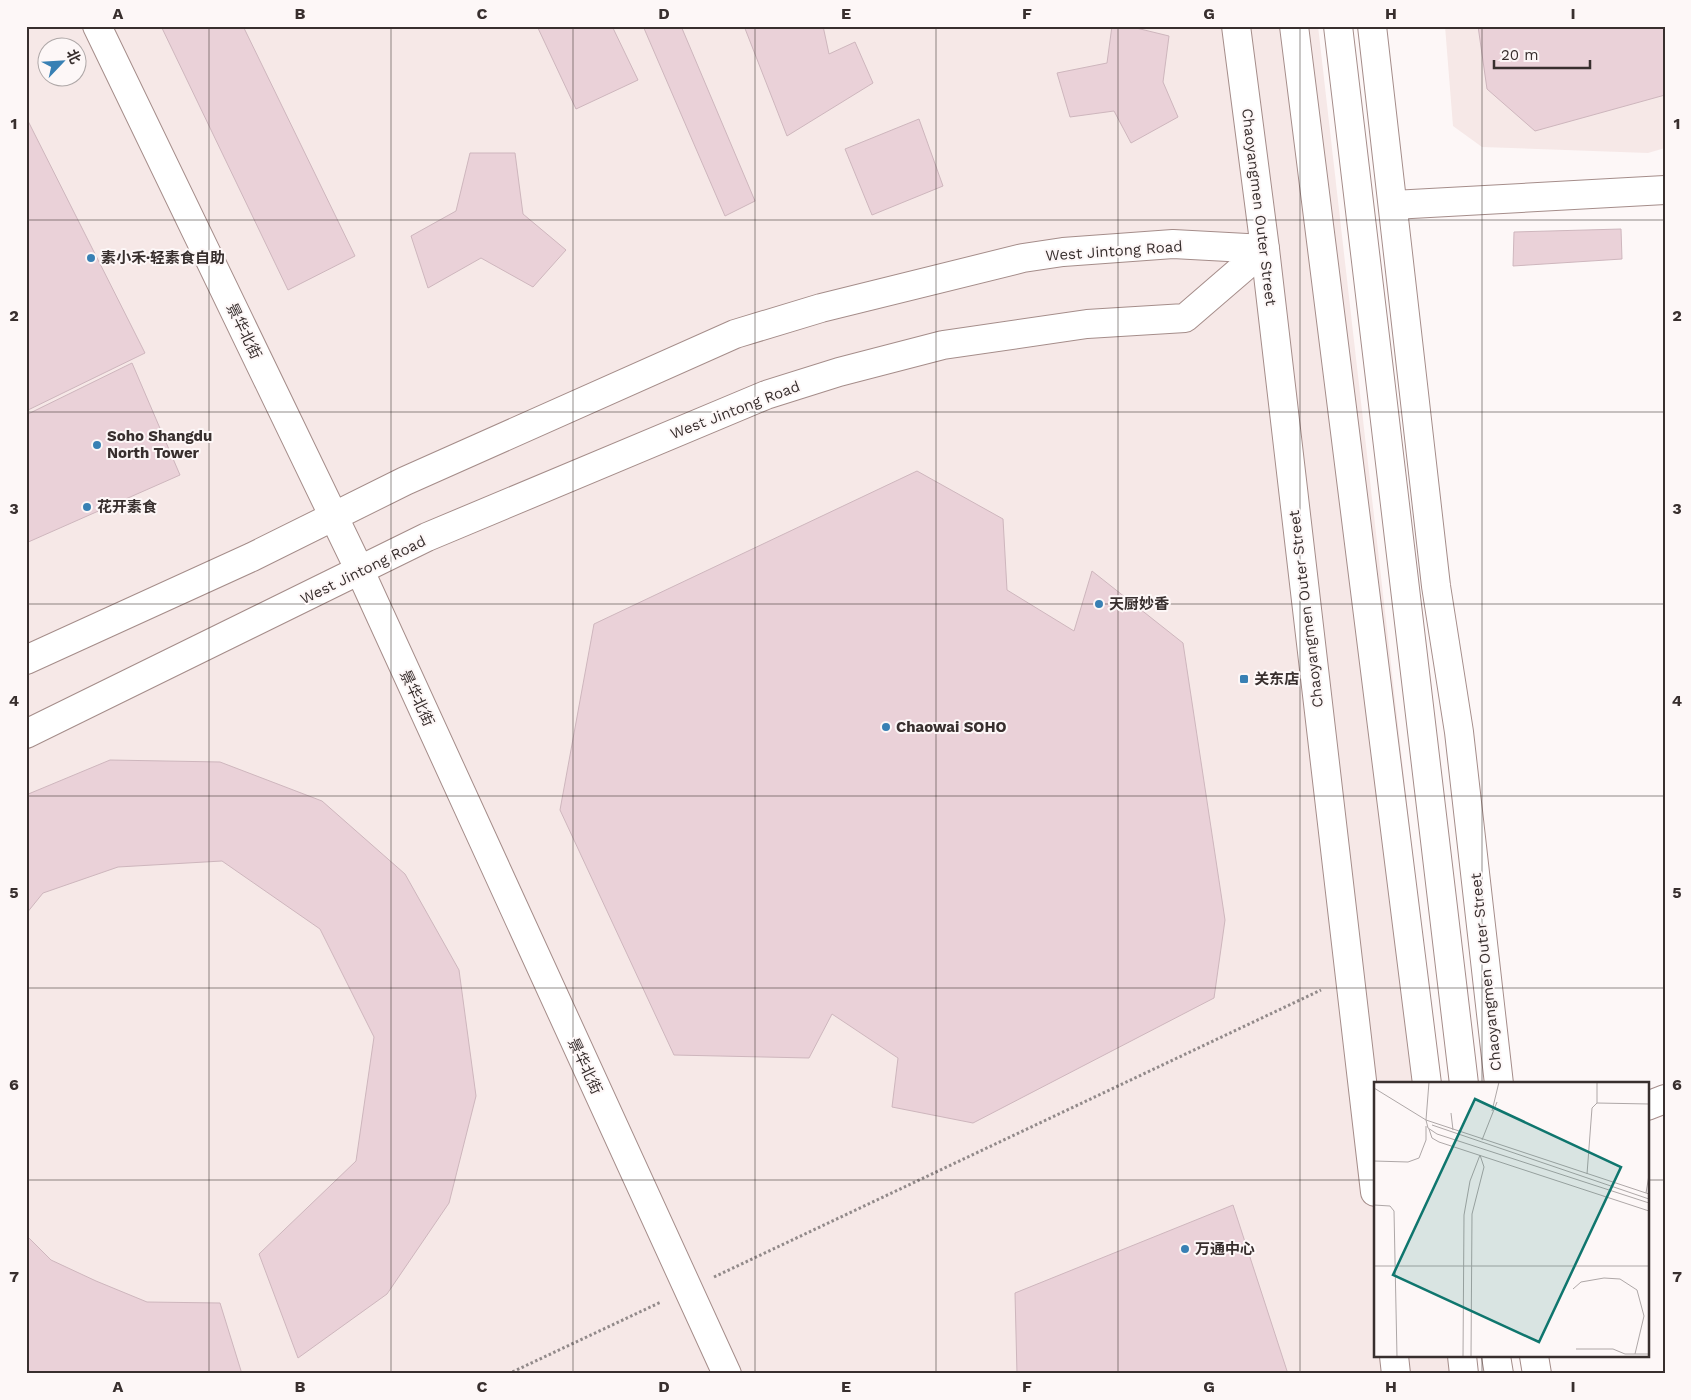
<svg xmlns="http://www.w3.org/2000/svg" width="1691" height="1400" font-family="'Work Sans','Noto Sans SC',sans-serif">
<rect width="100%" height="100%" fill="#fdf7f7"/>
<path fill="#f6e8e7" fill-rule="evenodd" d="M26,26H1318L1439,1084H1375V1356H1470L1472,1374H26ZM48,48H78V78H48Z
M1445,26H1665V148L1648,153L1482,147L1453,126Z"/>
<path fill="#ead1d8" stroke="#ceb6bd" d="M161,26H243L355,256L288,290Z
M537,26H612L638,80L576,109Z
M643,26H681L755,201L725,216Z
M744,26H823L829,54L855,42L873,83L787,136Z
M1112,26H1128L1169,36L1163,82L1178,117L1131,143L1114,111L1070,117L1057,73L1107,63Z
M1478,26H1665V95L1535,131L1487,89Z
M26,117L145,353L26,411Z
M919,119L943,186L872,215L845,149Z
M470,153H515L523,214L566,250L533,287L481,258L428,288L411,236L456,211Z
M1621,229L1622,259L1513,266L1514,232Z
M132,363L180,475L26,543V415Z
M917,471L1003,519L1007,590L1074,631L1092,571L1183,643L1225,920L1214,998L973,1123L892,1107L898,1058L832,1014L809,1058L674,1055L560,810L594,624Z
M110,760L220,762L322,801L405,874L459,970L476,1096L449,1203L387,1294L298,1358L259,1254L356,1161L374,1037L320,929L222,861L118,867L43,893L26,914V795Z
M1233,1205L1288,1374H1017L1015,1293Z
M26,1235L51,1260L96,1281L147,1302L220,1303L242,1374H35L26,1369Z"/>
<g fill="none" stroke-linecap="round" stroke-linejoin="round">
<defs>
<path id="minor" d="M97,26L360,571L727,1374
M1236,26L1265,249L1375,1192
M1338,26L1464,1084
M1393,205L1665,190
M1647,1106L1665,1099
M1394,1356L1396,1374
M1496,1356L1499,1374"/>
<path id="major" d="M26,660L252,557L405,481L735,334L821,308L1023,258L1063,252L1173,244L1265,249
M26,734L427,537L766,395L839,372L943,345L1087,324L1185,318L1265,249"/>
<path id="highway" d="M1294,26L1427,1084
M1372,26L1436,586L1459,732L1499,1084
M1462,1356L1464,1374
M1534,1356L1537,1374"/>
</defs>
<use href="#minor" stroke="#a58d8a" stroke-width="30"/>
<use href="#major" stroke="#a58d8a" stroke-width="30"/>
<use href="#highway" stroke="#a58d8a" stroke-width="30"/>
<path stroke="#928a8a" stroke-width="3" stroke-dasharray="2.5 2.5" stroke-linecap="butt" d="M714,1277L1321,990
M508,1374L661,1302"/>
<use href="#minor" stroke="#fff" stroke-width="28"/>
<use href="#major" stroke="#fff" stroke-width="28"/>
<use href="#highway" stroke="#fff" stroke-width="28"/>
</g>
<path fill="none" stroke="#382f2e" stroke-width="1" stroke-opacity="0.55" d="M209,26V1374M391,26V1374M573,26V1374M755,26V1374M936,26V1374M1118,26V1374M1300,26V1374M1482,26V1084M26,220H1665M26,412H1665M26,604H1665M26,796H1665M26,988H1665M26,1180H1375M1647,1180H1665M1482,1356V1374"/>
<g fill="#3880b4" stroke="#fdf7f7" stroke-width="2">
<circle cx="91" cy="258" r="5"/>
<circle cx="97" cy="445" r="5"/>
<circle cx="87" cy="507" r="5"/>
<circle cx="1099" cy="604" r="5"/>
<rect x="1239" y="674" width="10" height="10" rx="2.5"/>
<circle cx="886" cy="727" r="5"/>
<circle cx="1185" cy="1249" r="5"/>
</g>
<g text-anchor="middle" stroke-width="4" stroke-linejoin="round" paint-order="stroke">
<g font-size="15" fill="#382f2e" stroke="#fdf7f7">
<text transform="translate(1259 207) rotate(83)" y="5">Chaoyangmen Outer Street</text>
<text transform="translate(1114 251) rotate(-4)" y="5">West Jintong Road</text>
<text transform="translate(244 331) rotate(64)" y="5">景华北街</text>
<text transform="translate(735 410) rotate(-21)" y="5">West Jintong Road</text>
<text transform="translate(363 570) rotate(-26)" y="5">West Jintong Road</text>
<text transform="translate(1306 609) rotate(-97)" y="5">Chaoyangmen Outer Street</text>
<text transform="translate(417 698) rotate(65)" y="5">景华北街</text>
<text transform="translate(1486 972) rotate(-96)" y="5">Chaoyangmen Outer Street</text>
<text transform="translate(585 1066) rotate(65)" y="5">景华北街</text>
</g>
<g font-size="15" font-weight="bold" fill="#382f2e" stroke="#fdf7f7" text-anchor="start">
<text x="101" y="263">素小禾·轻素食自助</text>
<text x="107" y="441">Soho Shangdu<tspan x="107" dy="17">North Tower</tspan></text>
<text x="97" y="512">花开素食</text>
<text x="1109" y="609">天厨妙香</text>
<text x="1254" y="684">关东店</text>
<text x="896" y="732">Chaowai SOHO</text>
<text x="1195" y="1254">万通中心</text>
</g>
</g>
<g transform="translate(1374 1082)">
<rect width="275" height="275" fill="#fdf7f7"/>
<path fill="none" stroke="#aea7a7" stroke-width="1" d="M55,0L52,38L54,46L63,52L275,121M0,6L52,38L275,112M223,21L275,22M118,29L125,0M77,31L79,48M58,43L275,117M55,47L58,56L65,60L275,129M108,58L123,20M0,79L34,80L45,76L52,58V44M213,92L218,26L223,21V0M272,111L275,93M0,123L16,124L20,129L23,275M0,184H275M199,207L207,200L230,196L246,197L263,208L270,234L261,272M202,267H239L251,272H275M89,275L90,133L96,99L106,73M97,275L98,132L110,85L106,73"/>
<path fill="#0f766e" fill-opacity="0.15" stroke="#0f766e" stroke-width="2.5" d="M101,17L247,85L165,260L19,193Z"/>
<rect width="275" height="275" fill="none" stroke="#382f2e" stroke-width="2.5"/>
</g>
<rect width="1691" height="1400" fill="none" stroke="#fdf7f7" stroke-width="55"/>
<g transform="translate(62 62) rotate(65)"><circle r="24" fill="#fdf7f7" stroke="#aea7a7"/>
<path d="M0-4L9 19L0 12L-9 19Z" fill="#3880b4"/>
<text y="-8" font-size="14" font-weight="bold" text-anchor="middle" fill="#382f2e">北</text>
</g>
<path d="M1494 60v8h96v-8" fill="none" stroke="#382f2e" stroke-width="2.5"/>
<text x="1501" y="60" font-size="15" fill="#382f2e" stroke="#fdf7f7" stroke-width="4" paint-order="stroke">20 m</text>
<rect x="28" y="28" width="1636" height="1344" fill="none" stroke="#382f2e" stroke-width="2"/>
<g font-size="16" text-anchor="middle" font-weight="bold" fill="#382f2e">
<text x="118" y="19">A</text>
<text x="300" y="19">B</text>
<text x="482" y="19">C</text>
<text x="664" y="19">D</text>
<text x="846" y="19">E</text>
<text x="1027" y="19">F</text>
<text x="1209" y="19">G</text>
<text x="1391" y="19">H</text>
<text x="1573" y="19">I</text>
<text x="14" y="129">1</text>
<text x="1677" y="129">1</text>
<text x="14" y="321">2</text>
<text x="1677" y="321">2</text>
<text x="14" y="514">3</text>
<text x="1677" y="514">3</text>
<text x="14" y="706">4</text>
<text x="1677" y="706">4</text>
<text x="14" y="898">5</text>
<text x="1677" y="898">5</text>
<text x="14" y="1090">6</text>
<text x="1677" y="1090">6</text>
<text x="14" y="1282">7</text>
<text x="1677" y="1282">7</text>
<text x="118" y="1392">A</text>
<text x="300" y="1392">B</text>
<text x="482" y="1392">C</text>
<text x="664" y="1392">D</text>
<text x="846" y="1392">E</text>
<text x="1027" y="1392">F</text>
<text x="1209" y="1392">G</text>
<text x="1391" y="1392">H</text>
<text x="1573" y="1392">I</text>
</g>
</svg>
